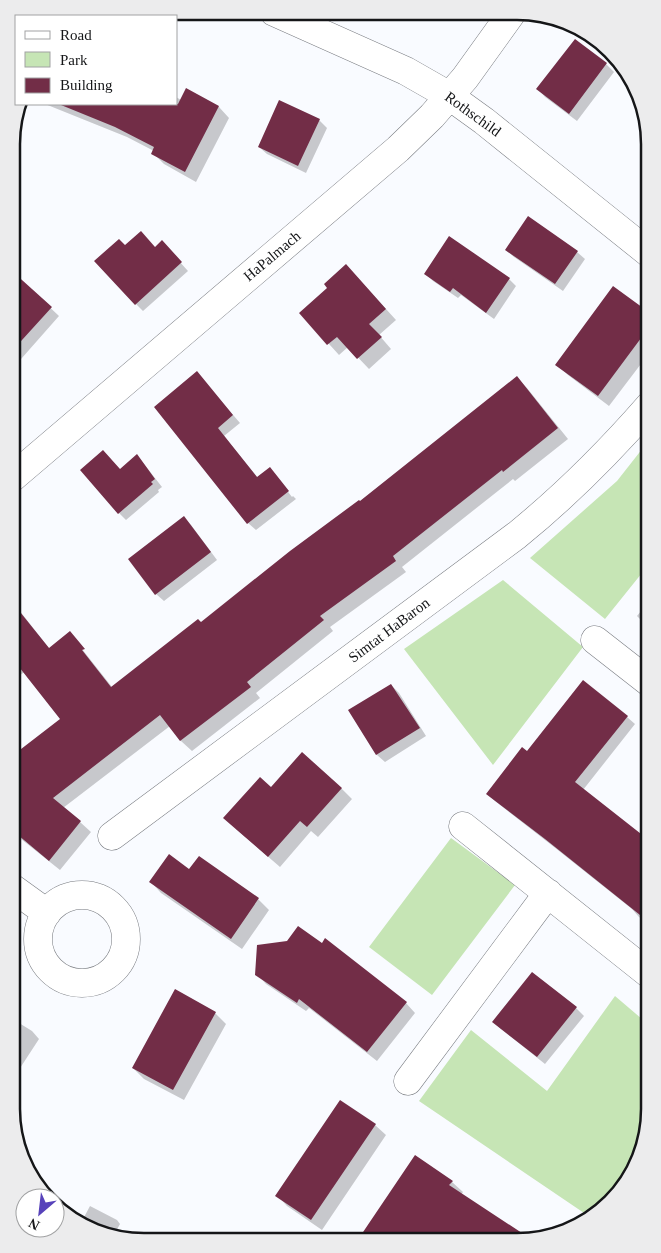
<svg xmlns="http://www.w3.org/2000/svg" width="661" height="1253" font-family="'Times New Roman',serif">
<rect width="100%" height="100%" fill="#f9fbff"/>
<path fill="#c6e5b5" d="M650,439V563L605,619L530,558L617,481Z
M503,580L583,647L493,765L404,649Z
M451,838L515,885L432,995L369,947Z
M615,996L649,1025V1118L633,1162L599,1206L587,1215L419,1101L471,1030L547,1091Z"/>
<path fill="#0003" d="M129,14L133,16H119Z
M575,40L606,64L614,72L577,121L545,97L538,89Z
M176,97L181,100L219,107L229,118L196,182L164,164L153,153L154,151L127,137L45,104H176Z
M319,120L327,128L306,173L267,154L259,147Z
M125,247L169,250L188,271L143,311L136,304Z
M506,250L577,252L585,259L563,291L514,257Z
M425,273L509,279L516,286L494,319L461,295L458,298L433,281Z
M357,277L396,320L379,335L391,349L369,369L348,347L339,355L301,313Z
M23,282L59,316L14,367L12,365V294Z
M650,315V352L609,406L568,375L557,365Z
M517,378L527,388L568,439L515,481L513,479L402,567L406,572L330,627L333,631L256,693L260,698L192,751L181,741L170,726L63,808L80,822L91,832L60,870L21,839L12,829V757L62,719L78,644L112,687L201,624L359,502Z
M204,381L240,423L224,436L258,478L275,475L292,497L293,496L296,499L256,530L248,523L156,407Z
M136,456L144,464L162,487L158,490L159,492L126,520L119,513L121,470Z
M184,518L191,525L217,560L164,601L156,594Z
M650,600V629L637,616Z
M12,601L52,652L12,681Z
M391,685L399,693L426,736L385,762L377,755L350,711Z
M627,717L635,724L583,790L650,842V925L639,917L632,909L554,847L495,801L487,794L527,753Z
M341,788L352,799L318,837L311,831L280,867L236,829L271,789Z
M199,857L258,899L269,910L242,949L161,893L151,882L190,871Z
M325,940L406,1003L415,1013L377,1061L309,1008L306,1011L266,984L257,974L322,944Z
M532,973L576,1008L584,1016L545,1064L501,1029L494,1022Z
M215,1013L226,1024L184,1100L144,1079L133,1068Z
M11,1018L32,1031L39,1039L11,1082Z
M375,1125L386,1135L322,1230L287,1206L277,1195Z
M415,1157L452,1182L463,1192L429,1241H358Z
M90,1206L117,1220L120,1224L114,1235L82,1221Z"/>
<path fill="#722d47" d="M575,39L607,63L569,114L536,89Z
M186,88L219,106L185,172L151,154L154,147L115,127L61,105V104H178Z
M279,100L320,119L298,166L258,147Z
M528,216L578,251L555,284L505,250Z
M141,231L155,247L162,240L182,262L135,305L94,261L119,239L125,245Z
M449,236L510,278L486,313L453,288L450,292L424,274Z
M346,264L386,309L369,324L382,337L357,359L337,337L327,345L299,313L327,288L324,284Z
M12,271L52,307L12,351Z
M613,286L650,313V326L598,396L555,365Z
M197,371L233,415L218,428L257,477L270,467L289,491L247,524L154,407Z
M517,376L558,428L503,472L502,470L393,556L396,561L320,616L324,620L247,682L251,687L180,741L160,715L53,798L81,821L49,861L12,830V756L60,719L12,658V602L49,648L70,631L85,649L82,650L111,687L198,619L201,622L290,551L359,500L360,501Z
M103,450L120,469L137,454L155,479L151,482L153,484L118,514L80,470Z
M184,516L211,552L155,595L128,559Z
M583,680L628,716L575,782L650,841V923L545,839L486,794L522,747L527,751Z
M391,684L420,728L376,755L348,710Z
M302,752L342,788L307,827L300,821L268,857L223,818L260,777L271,787Z
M169,854L189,869L199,856L259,898L231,939L149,882Z
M298,926L322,943L325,938L407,1002L367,1052L299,999L297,1003L255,975L257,945L287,941Z
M532,972L577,1007L537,1057L492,1022Z
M175,989L216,1012L173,1090L132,1068Z
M340,1100L376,1124L311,1220L275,1196Z
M415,1155L453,1181L449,1185L531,1239L517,1242L357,1241Z"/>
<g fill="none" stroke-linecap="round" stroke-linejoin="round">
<defs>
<path id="street" d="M274,12L406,71L448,95L484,121L650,254
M12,478L398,149L432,116L465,78L511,14
M595,640L650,683
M463,826L649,974
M112,836L517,535C565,496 609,452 650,405
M11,887L47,913
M38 939a44 44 0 1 1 88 0a44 44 0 1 1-88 0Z
M408,1081L548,893"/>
</defs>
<use href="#street" stroke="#787b80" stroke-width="29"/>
<use href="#street" stroke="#fff" stroke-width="28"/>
</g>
<g text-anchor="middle" stroke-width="5" stroke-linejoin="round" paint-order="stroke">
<g font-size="15" fill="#151618" stroke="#fff">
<text transform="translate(473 114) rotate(36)" y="5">Rothschild</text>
<text transform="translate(272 256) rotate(-40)" y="5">HaPalmach</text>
<text transform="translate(389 630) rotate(-37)" y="5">Simtat HaBaron</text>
</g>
</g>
<path d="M0 0H661V1253H0ZM144 20H517A124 124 0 0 1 641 144V1109A124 124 0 0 1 517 1233H144A124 124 0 0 1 20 1109V144A124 124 0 0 1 144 20Z" fill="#ececed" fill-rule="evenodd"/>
<path fill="none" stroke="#151618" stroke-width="2.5" d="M144 20H517A124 124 0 0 1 641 144V1109A124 124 0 0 1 517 1233H144A124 124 0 0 1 20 1109V144A124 124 0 0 1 144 20Z"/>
<rect x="15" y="15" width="162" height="90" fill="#ffffff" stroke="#a1a2a3"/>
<rect x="25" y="31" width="25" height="8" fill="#ffffff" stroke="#a1a2a3"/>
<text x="60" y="40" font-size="15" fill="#151618">Road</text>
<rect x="25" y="52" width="25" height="15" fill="#c6e5b5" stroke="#a1a2a3"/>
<text x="60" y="65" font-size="15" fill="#151618">Park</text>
<rect x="25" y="78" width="25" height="15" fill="#722d47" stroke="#a1a2a3"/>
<text x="60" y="90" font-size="15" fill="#151618">Building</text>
<g transform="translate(40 1213) rotate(208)"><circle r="24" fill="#ffffff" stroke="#a1a2a3"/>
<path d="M0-4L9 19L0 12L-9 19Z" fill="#5742ba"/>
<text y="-8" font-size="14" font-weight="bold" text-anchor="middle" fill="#151618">N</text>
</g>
</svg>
